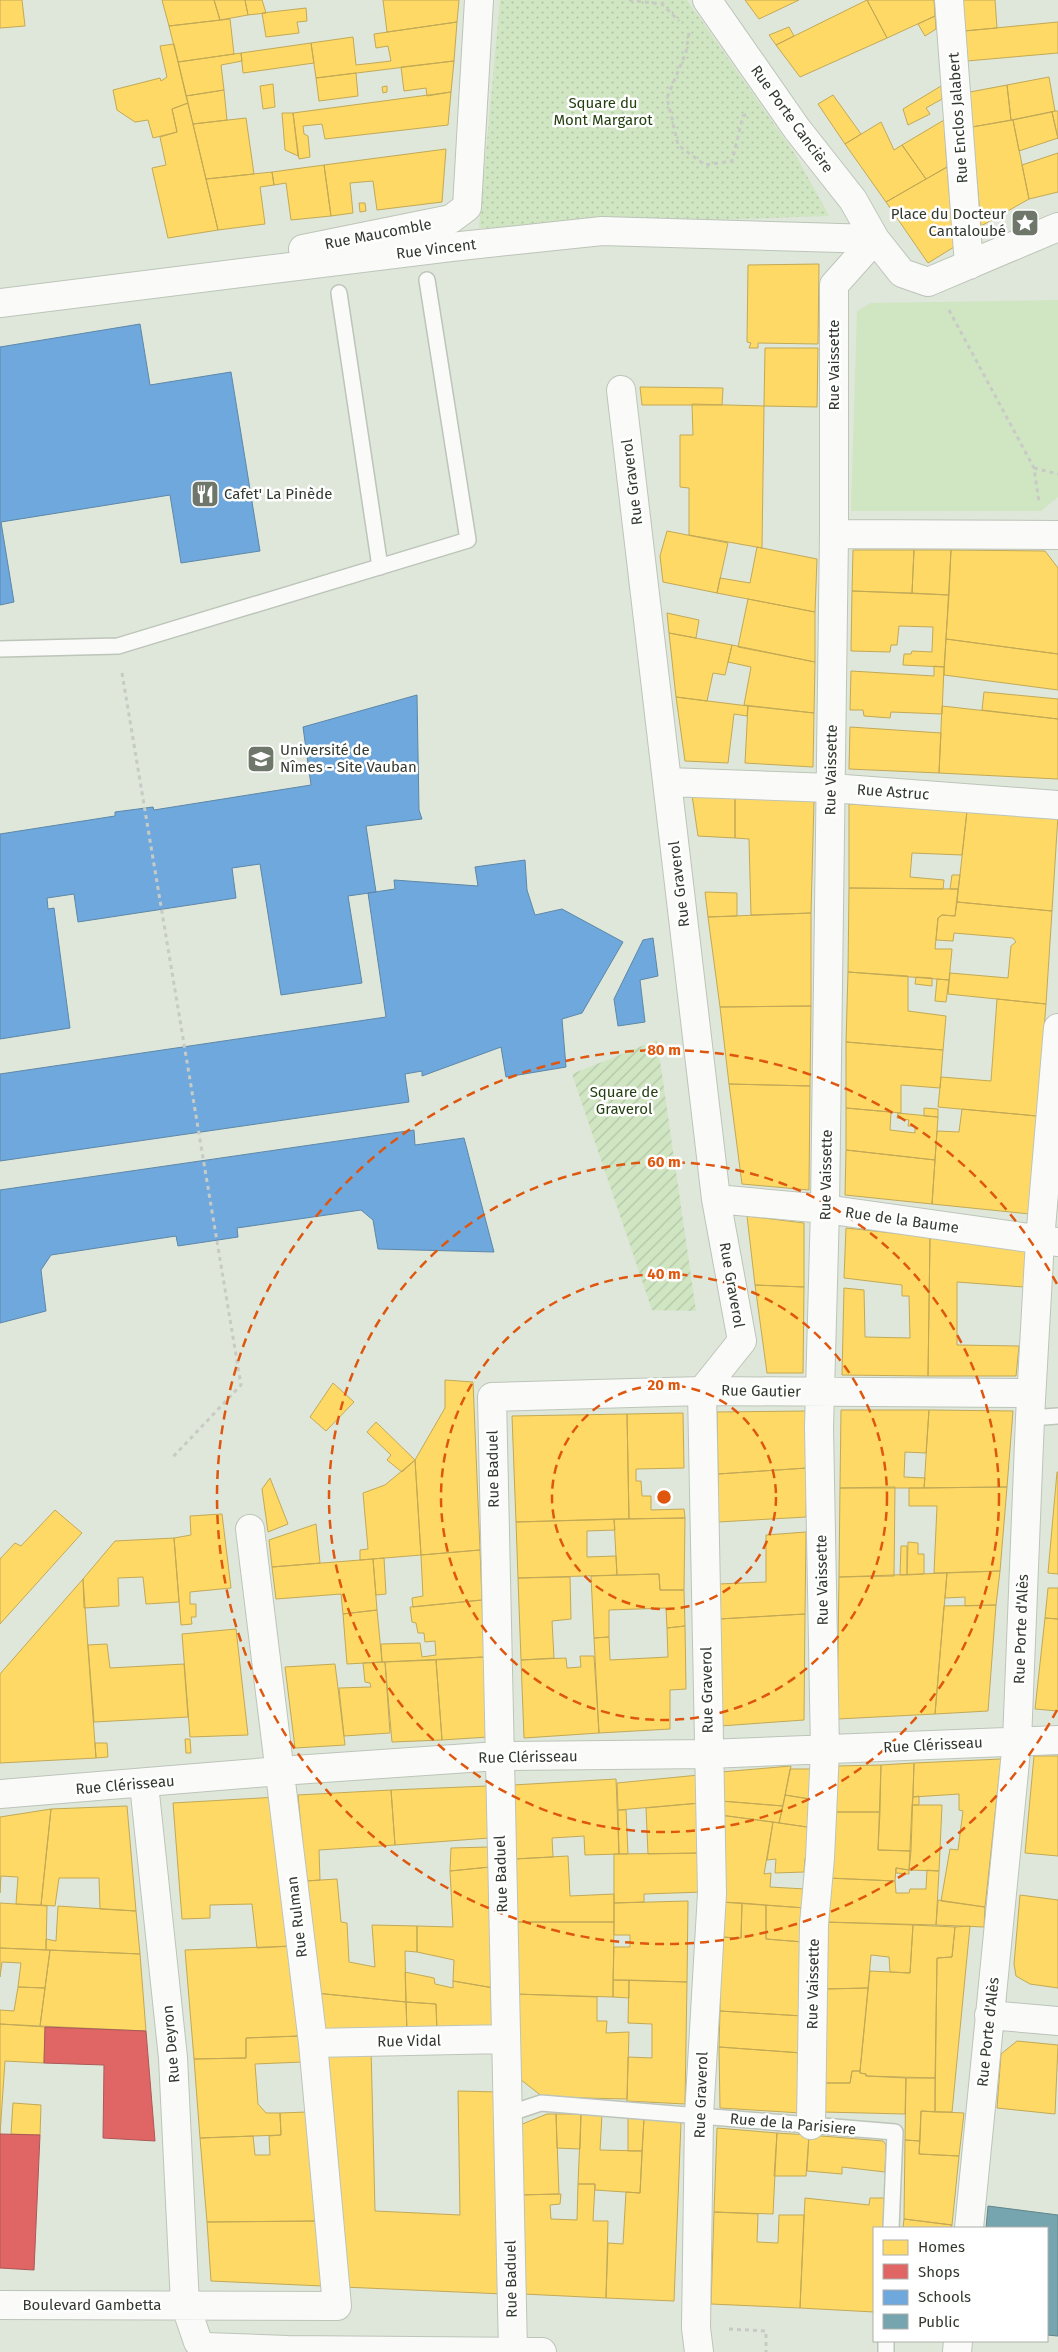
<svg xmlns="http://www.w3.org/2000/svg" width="1058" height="2352" font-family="'Fira Sans',sans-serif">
<defs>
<pattern id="park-dots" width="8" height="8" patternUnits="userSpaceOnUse" patternTransform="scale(1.25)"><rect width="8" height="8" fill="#d0e5c2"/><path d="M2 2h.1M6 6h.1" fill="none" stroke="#b3c5a7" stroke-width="1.8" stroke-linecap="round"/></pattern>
<pattern id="garden-furrows" width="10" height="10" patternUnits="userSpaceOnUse" patternTransform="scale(1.25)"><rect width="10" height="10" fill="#d0e5c2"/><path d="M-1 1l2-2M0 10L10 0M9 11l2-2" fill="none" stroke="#b3c5a7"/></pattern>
</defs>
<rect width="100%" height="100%" fill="#dee7d9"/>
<path fill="#d0e5c2" d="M1058,300V497L1041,511H851L857,311L871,303Z"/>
<path fill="url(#park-dots)" d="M500,0H687L795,154L829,216L479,228Z"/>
<path fill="url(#garden-furrows)" d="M657,1040L696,1311L652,1310L572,1074Z"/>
<path fill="#ffd966" stroke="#c2a956" d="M0,0H22L25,26L0,28Z
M162,0H214L220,20L169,26Z
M214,0H245L248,15L220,20Z
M245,0H262L266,13L248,15Z
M383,0H459L457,22L387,32Z
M745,0H799L759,19Z
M867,0L887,38L800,77L776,45Z
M867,0H934L935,16L887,38Z
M961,0H995L997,28L964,31Z
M306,8L307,21L297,22L299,33L266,37L262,13Z
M935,16L936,29L925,36L918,24Z
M230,19L234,54L178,62L169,26Z
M457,22L454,61L316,78L311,43L353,37L356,65L391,61L388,46L376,48L374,34Z
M1058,22V53L967,61L964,31Z
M789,27L794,36L776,45L769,35Z
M311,43L314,63L243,73L241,53Z
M174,44L188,103L172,109L177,132L153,138L148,120L135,122L117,110L113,90L160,78L161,81L167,77L160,46Z
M241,53L242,61L221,65L224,90L186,96L178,62Z
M454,61L451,92L427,96L426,88L404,91L401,67Z
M356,73L358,96L319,101L316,78Z
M1049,77L1055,111L1011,120L1007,85Z
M273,84L275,107L263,109L260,86Z
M1007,85L1011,120L972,127L970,92Z
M387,86V92L383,93L382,87Z
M941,86L942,99L926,108L930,114L908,125L903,109Z
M224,90L227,120L193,124L186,96Z
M451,92L448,125L325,139L322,124L303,126L304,134L308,136L310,157L299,159L293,113Z
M833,95L861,134L845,144L818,104Z
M188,103L218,230L168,238L152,168L166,165L160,137L177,132L172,109Z
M1055,111H1058V139L1052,112Z
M1052,112L1058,138L1019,151L1013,120Z
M282,113H293L298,156L285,150Z
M246,118L254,174L206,179L193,124Z
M944,120L947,167L926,179L902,145Z
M1013,120L1029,199L981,226L972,127Z
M881,122L894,150L902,145L926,179L886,202L845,144Z
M446,149L442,202L377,210L373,181L350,183L353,213L331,216L324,165Z
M1058,153V192L1029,199L1022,165Z
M324,165L331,216L291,220L286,183L274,185L272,172Z
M947,167L954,247L928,263L886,202Z
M272,172L274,185L260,187L265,224L218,230L206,179Z
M359,203H365L366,211L360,212Z
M819,264L818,344L758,343V348H749L751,343L747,342L748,265Z
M765,348H818L817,407L764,406Z
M640,387L723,388L722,405H642Z
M692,404L764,406L762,548L689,535V488L680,487V435H693Z
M667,531L728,543L717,593L663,582L660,556Z
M757,547L817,559L815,612L717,593L720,578L750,583Z
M853,550H914L912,593L852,591Z
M914,550H951L949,595L912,593Z
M951,550L1045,551L1058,568V654L946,639Z
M852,591L949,595L944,667L903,665L904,654H911L912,651L932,652L933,627L899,626L897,645H891L890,652L851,651Z
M748,599L815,612V662L738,647Z
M667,613L699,620L696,638L669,633Z
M669,633L732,645L725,675L713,673L707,701L676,697Z
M946,639L1058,654V690L944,675Z
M732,645L815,662L814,713L744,705L751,667L728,662Z
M934,666L944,667L942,714L891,712L890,718L864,716L863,710H850L851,671L934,676Z
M984,692L1058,699V719L982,710Z
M676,697L748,706L747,716L734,714L728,763L685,761Z
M748,706L814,713L813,767L745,763Z
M942,706L1058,719V779L939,773Z
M850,727L941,733L939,773L849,769Z
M692,795L735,797V838L698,836Z
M735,797L814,801L811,913L751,915L749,839L735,838Z
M849,804L967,811L962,855L912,853L910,877L944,880L943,889L849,888Z
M967,811L1058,815L1052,911L957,902Z
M952,875H960L958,889H950Z
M849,888L958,889L955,916L942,915L938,918L935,949H952L949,980L848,972Z
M705,892L737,893V916L708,917Z
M957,902L1052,911L1046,1004L948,994L950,973L1008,978L1011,946L1016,942L1013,938L954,933L953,941L936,940L938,918L942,915L955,916Z
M811,913V1006L720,1007L708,917Z
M848,972L908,976V1011L946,1016L943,1050L846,1042Z
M916,977L932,978V986L915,984Z
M937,979L949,980L946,1002L935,1001Z
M997,999L1046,1004L1037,1116L938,1107L941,1077L991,1081Z
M811,1006L810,1086L729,1084L720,1007Z
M846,1042L943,1050L940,1088L901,1085V1113L846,1108Z
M729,1084L810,1086L809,1190L742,1184Z
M846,1108L891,1112L890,1130L915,1133V1126H908L909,1120L897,1118L898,1113L938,1117L935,1160L846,1150Z
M924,1108L938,1109V1117L924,1116Z
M962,1109L1037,1116L1030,1214L932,1204L937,1131L959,1132Z
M846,1150L935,1160L932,1204L845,1195Z
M747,1216L804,1223V1287L755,1285Z
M846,1228L930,1237L928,1376L842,1375L844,1288L864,1290L865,1337L910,1338L909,1296H902V1285L844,1278Z
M930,1237L1027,1250L1024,1287L957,1282V1345L1019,1346L1016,1376H928Z
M755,1285L804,1287L803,1373H767Z
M445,1380L473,1382L480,1550L421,1555L415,1460L445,1408Z
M333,1383L354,1402L326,1431L310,1417Z
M841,1410H929L926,1453L905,1452L904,1477L925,1478L924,1488H840Z
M929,1410L1013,1411L1007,1487L924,1488Z
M807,1411V1468L718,1474L717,1412Z
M683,1413L684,1468L636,1469V1481H641L642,1496H651V1510L684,1509L685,1518L629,1519L627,1414Z
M627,1414L629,1519L516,1522L512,1416Z
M376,1422L415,1460L402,1472L387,1460L391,1455L367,1432Z
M415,1460L421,1555L360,1560V1550L368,1549L363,1493L385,1485Z
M807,1468L806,1517L718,1522V1474Z
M1057,1472H1058V1574L1048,1573Z
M270,1478L288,1524L268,1532L262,1489Z
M895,1487L894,1576L839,1577L840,1488Z
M1007,1487L1000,1571L934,1573L937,1506H909V1488Z
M55,1510L82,1533L0,1624V1559L15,1543L21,1546Z
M222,1514L231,1588L190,1592V1604H196V1617H191L192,1624L181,1625L174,1538L191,1535L190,1516Z
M685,1518L684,1590H660L659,1574L617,1575L614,1519Z
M614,1519L615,1530L587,1531V1557L616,1556L617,1575L518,1578L516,1522Z
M316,1524L320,1563L272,1567L269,1540Z
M806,1532L805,1614L719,1619L718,1584L766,1582V1535Z
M174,1538L179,1602L146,1604L143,1577L118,1578L119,1606L84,1608L83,1579L115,1541Z
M908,1542L918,1543V1554H924V1574L907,1575Z
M901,1546H907V1575H900Z
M480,1550L482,1600L413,1607L412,1598L423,1596L421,1555Z
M384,1558L386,1594L376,1595L373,1559Z
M373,1559L377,1610L343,1614L341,1594L276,1599L272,1567Z
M1000,1571L996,1605L965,1606V1597L945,1598L947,1573Z
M947,1573L935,1714L837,1719L839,1577Z
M659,1574L660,1590H684L685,1626L667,1628L666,1608L609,1610V1637L594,1638L591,1576Z
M570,1577L571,1619L552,1621L554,1658L521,1660L518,1578Z
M83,1579L96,1758L0,1763V1674Z
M1048,1588H1058V1619L1045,1618Z
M482,1600L484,1657L382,1662L381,1644L420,1643L422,1657L436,1655L435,1641L425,1642L424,1633H418L416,1623L412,1622L410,1607Z
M996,1605L988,1711L935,1714L944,1606Z
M377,1610L382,1662L347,1664L343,1614Z
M805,1614L804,1720L720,1726L719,1619Z
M1045,1618L1058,1619V1711L1035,1709Z
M685,1626L686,1689L670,1690V1729L599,1733L594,1638L609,1637L610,1660L668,1657L667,1628Z
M236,1629L248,1735L190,1737L182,1634Z
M107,1644L110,1668L184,1664L188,1717L94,1722L88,1645Z
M580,1656H594L599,1733L524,1738L521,1660L566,1658L567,1668L581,1667Z
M484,1657L488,1737L442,1740L436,1660Z
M436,1660L442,1740L392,1742L385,1662Z
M385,1662L390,1733L344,1736L339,1688L371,1687L370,1683L365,1682L363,1663Z
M335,1664L345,1745L295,1748L285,1667Z
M185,1739H190L191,1753H186Z
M95,1743H107L108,1757L96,1758Z
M1034,1756H1058V1856L1025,1853Z
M1001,1759L985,1907L941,1901L950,1849L958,1850L963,1811L959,1810V1794L913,1797L914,1763Z
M914,1763L911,1851L878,1850L881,1765Z
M881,1765L880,1812H834L837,1766Z
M791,1766L783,1806L721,1801V1772Z
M790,1769H818L816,1800L785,1795Z
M699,1775L700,1803L618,1810L617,1783Z
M616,1779L619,1854L585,1855L584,1836L552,1838L553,1857L514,1859L513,1785Z
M487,1786L489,1838L395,1845L391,1790Z
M391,1790L395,1845L319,1850L320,1880L306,1881L298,1795Z
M785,1795L816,1800L814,1828L779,1823Z
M919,1796V1805H912L913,1797Z
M278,1797L292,1946L257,1948L252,1904L210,1905V1918L182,1919L173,1803Z
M721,1801L783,1806L779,1823L720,1815Z
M700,1803L702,1853L648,1854L646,1808Z
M912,1805H942L939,1871L909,1870Z
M127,1806L136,1911L100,1909L99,1878H59L55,1906L41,1905L51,1809Z
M51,1809L41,1905L16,1904L18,1877L1,1876L0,1893V1817Z
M618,1810H626L628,1854H619Z
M834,1812H880L878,1850L911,1851L909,1870L896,1868L895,1881L828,1878Z
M720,1815L773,1822L764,1874L771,1873L770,1887L805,1889V1908L720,1902Z
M773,1822L814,1828L812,1857L805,1858L804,1872L775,1873L776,1859L767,1860Z
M490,1847V1867L450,1871L451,1848Z
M702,1853L703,1892L644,1894V1902L614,1903V1854Z
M568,1856L570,1896L614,1894V1922H512L514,1859Z
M490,1867L494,1988L453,1981L454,1960L417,1952V1926L453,1927L450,1871Z
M896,1868L909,1870V1874L896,1873Z
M927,1870L939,1871L936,1925L824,1922L828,1878L895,1881L896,1893H909L910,1889H926Z
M337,1879L341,1922L347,1923L349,1962L375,1967L372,1925L417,1926V1952L405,1951L406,2002L315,1993L306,1881Z
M1020,1895L1058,1900V1988L1030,1984L1016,1976L1014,1964Z
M938,1900L985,1907L984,1927L936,1925Z
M688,1901L687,1982L613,1980L614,1947H630V1935H614V1903Z
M720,1902L742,1903L741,1938L720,1937Z
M0,1903L47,1906L46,1950L0,1948Z
M742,1903L766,1905V1939L803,1942V2016L720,2011V1937L741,1938Z
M766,1905L805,1908L803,1942L766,1939Z
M58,1906L136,1911L140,1954L46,1950V1939L56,1941Z
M512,1922H614L613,1997L515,1994Z
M824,1922L913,1925L910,1973L890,1972L889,1957L871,1955L868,1988L824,1989Z
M913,1925L955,1927L952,1957L937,1958L935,2078L866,2076V2074L860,2073V2071L870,1971L910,1973Z
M970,1926L952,2112H935L937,1958L952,1957L955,1927Z
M292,1946L300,2036L246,2038V2058L194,2059L185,1950Z
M0,1948L50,1950L45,1988L18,1987L21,1963L2,1962L0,1977Z
M50,1950L140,1954L146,2031L40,2026Z
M405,1972L434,1978L435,1984L453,1988V1981L494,1988L496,2031L437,2032L436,2004L406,2002Z
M613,1980H629V1998L613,1997Z
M629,1980L687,1982L685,2104L627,2101L628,2057L652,2058V2024L628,2023Z
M18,1987L45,1988L40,2026L0,2024V2010L14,2011Z
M868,1988L860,2071H852L850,2083H823L824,1989Z
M315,1993L406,2002L407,2032H319Z
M515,1994L597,1997V2021H607L606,2033L629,2032L627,2099L543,2097L516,2076Z
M406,2002L436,2004L437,2032H407Z
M720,2011L803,2016L802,2053L719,2047Z
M0,2024L45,2027L44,2063L5,2061L0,2134Z
M300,2036L303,2062L255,2064L258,2104L266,2113H280L281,2135L200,2138L194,2059L246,2058V2038Z
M1017,2041L1058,2045L1055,2114L997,2108L1001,2054Z
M719,2047L802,2053L801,2113L720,2108Z
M322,2048H371L375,2211L460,2215L458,2091L498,2092L504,2294L343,2287Z
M852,2071H860V2073L866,2074V2076L906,2078L905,2114L823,2112V2083H850Z
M906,2078H935V2112L921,2111L920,2141L905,2140Z
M13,2103L41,2105L40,2135L11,2134Z
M921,2111L964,2113L959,2156L919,2154Z
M307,2112L317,2221L207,2222L200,2138L253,2136L255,2155H270L269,2136L281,2135L280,2113Z
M547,2114H556L559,2194L518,2195L515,2127Z
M556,2114H581L580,2149L557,2148Z
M581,2114H602L600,2150L642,2151L640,2193L595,2190V2184H578Z
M628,2117L644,2118L642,2151H628Z
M644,2118L681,2122L674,2301L606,2298L608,2243L623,2244L626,2192L640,2193Z
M717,2128L777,2133L773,2214L714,2212Z
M777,2133L809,2135L806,2176H774Z
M809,2135L883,2141L886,2145L885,2172L842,2167V2174L807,2171Z
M905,2140L920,2141L919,2154L959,2156L952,2225L904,2219Z
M578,2184H595L593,2221H608L606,2298L523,2294L518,2195L561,2194L560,2204L550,2205L551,2219L577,2220Z
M805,2198L869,2205L870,2198H884L883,2228H874V2312L800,2308Z
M714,2212L758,2214L757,2242L778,2243L779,2215H804L800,2308L711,2304Z
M904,2219L952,2225L951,2228H903Z
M317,2221L323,2286L211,2281L207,2222Z"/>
<path fill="#e06666" stroke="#ac5856" d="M45,2027L146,2031L155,2141L103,2138L104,2065L44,2063Z
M0,2134L40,2135L34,2270L0,2268Z"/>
<path fill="#6fa8dc" stroke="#5d87a8" d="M140,324L150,385L231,372L260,551L181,563L170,495L1,522L14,602L0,605V347Z
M417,695L419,810L422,819L366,826L376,892L348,896L362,983L281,995L260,864L232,868L236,898L78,922L74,894L47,898L48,909L54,908L70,1028L0,1039V834L115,816V812L153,807L154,810L311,785L303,727Z
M525,860L527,890L535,915L562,909L623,942L582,1013L562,1019L566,1067L506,1077L501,1047L422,1076V1071L405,1074L409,1102L0,1161V1074L386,1017L368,893L395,889L394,880L478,886L475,867Z
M653,938L658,976L640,980L645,1022L618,1026L614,999L643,940Z
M414,1130L415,1145L464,1138L494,1252L378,1249L373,1220L361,1210L237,1228L238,1237L178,1246L176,1236L51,1255L41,1270L46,1311L0,1323V1190Z"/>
<path fill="#76a5af" stroke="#628589" d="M988,2206L1058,2215V2336L1047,2335V2228H986Z"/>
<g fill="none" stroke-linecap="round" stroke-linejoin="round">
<defs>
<path id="service" d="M339,293L380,567
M0,649L118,646L468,540L427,280
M1030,1418L1058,1416
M508,2114L541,2103L895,2132L891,2228
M886,2352V2341"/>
<path id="minor" d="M707,0L797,129L853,200L875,239L902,273L928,282L1058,227
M949,0L969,265
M303,249L451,219L467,207L479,0
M0,303L451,247L602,231L875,239
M621,390L716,1199L742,1341L702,1391L712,1893L699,2116L696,2328L699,2352
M834,534L1058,535
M667,782L831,788L1058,805
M716,1199L825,1209L1057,1242
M144,1784L173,2058L185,2304L198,2342L206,2347L287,2350L542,2352
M0,1794L280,1771L498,1756L708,1754L1058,1740
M989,2015L1058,2021
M313,2043L506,2039
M811,2125L814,1924L820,1858L825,1750L819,1428L825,1209L834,534V285L875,239
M969,2228L1017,1741L1030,1418L1040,1240L1058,1028
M0,2305L337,2306L313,2043L250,1529
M513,2351L492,1397L702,1391L1031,1393
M957,2352L958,2341"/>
</defs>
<use href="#service" stroke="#bdc4b9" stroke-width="18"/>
<use href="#minor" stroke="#bdc4b9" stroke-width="30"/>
<path stroke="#c8cac6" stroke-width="3" stroke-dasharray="4 4" stroke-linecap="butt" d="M629,0L662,4L679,21
M689,33L686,52L667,98L678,145L705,165L732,161L743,116L747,114
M949,310L1034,468L1039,502
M1034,468L1058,474
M122,673L241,1385L171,1459
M729,2329L766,2331V2352"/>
<use href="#service" stroke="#fafbf9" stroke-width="15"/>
<use href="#minor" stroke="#fafbf9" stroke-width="28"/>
</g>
<g fill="none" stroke="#df570e" stroke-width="2.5" stroke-dasharray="9 6">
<circle cx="664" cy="1497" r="112"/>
<circle cx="664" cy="1497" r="223"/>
<circle cx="664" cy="1497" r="335"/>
<path d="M1057 1710A447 447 0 1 1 1057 1284"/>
</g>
<defs>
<symbol id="sight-square" viewBox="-11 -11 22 22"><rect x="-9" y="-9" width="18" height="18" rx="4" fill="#6f766a" stroke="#fff"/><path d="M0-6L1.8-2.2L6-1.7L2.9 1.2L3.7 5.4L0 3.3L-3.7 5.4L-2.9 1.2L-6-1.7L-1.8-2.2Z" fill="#fff"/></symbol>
<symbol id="restaurant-square" viewBox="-11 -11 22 22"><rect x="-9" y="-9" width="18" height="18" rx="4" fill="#6f766a" stroke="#fff"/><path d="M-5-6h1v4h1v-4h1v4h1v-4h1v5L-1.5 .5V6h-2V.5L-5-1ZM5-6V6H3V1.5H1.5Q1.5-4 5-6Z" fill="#fff"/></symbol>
<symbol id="university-square" viewBox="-11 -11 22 22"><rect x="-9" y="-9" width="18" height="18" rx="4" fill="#6f766a" stroke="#fff"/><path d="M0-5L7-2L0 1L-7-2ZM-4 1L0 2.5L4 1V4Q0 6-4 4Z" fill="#fff"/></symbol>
</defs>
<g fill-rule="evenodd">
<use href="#sight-square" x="1009" y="207" width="32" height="32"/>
<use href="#restaurant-square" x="189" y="478" width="32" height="32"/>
<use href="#university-square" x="245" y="743" width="32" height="32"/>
</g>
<g text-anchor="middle" stroke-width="5" stroke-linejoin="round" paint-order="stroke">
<g font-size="15" fill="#254010" stroke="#fff">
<text x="603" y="108">Square du<tspan x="603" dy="17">Mont Margarot</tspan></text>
<text x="624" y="1097">Square de<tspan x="624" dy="17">Graverol</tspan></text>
</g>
<g font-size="15" fill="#33392f" stroke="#fff">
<text transform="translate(958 118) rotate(-94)" y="5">Rue Enclos Jalabert</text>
<text transform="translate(792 119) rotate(54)" y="5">Rue Porte Cancière</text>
<text transform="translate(378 234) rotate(-11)" y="5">Rue Maucomble</text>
<text transform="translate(436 249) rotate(-7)" y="5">Rue Vincent</text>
<text transform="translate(834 365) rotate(-90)" y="5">Rue Vaissette</text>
<text transform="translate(632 482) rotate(-97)" y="5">Rue Graverol</text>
<text transform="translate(831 770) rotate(-89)" y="5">Rue Vaissette</text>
<text transform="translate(893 792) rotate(4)" y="5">Rue Astruc</text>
<text transform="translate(679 884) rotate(-97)" y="5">Rue Graverol</text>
<text transform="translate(826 1175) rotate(-89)" y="5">Rue Vaissette</text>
<text transform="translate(902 1220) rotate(8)" y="5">Rue de la Baume</text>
<text transform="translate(732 1285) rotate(80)" y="5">Rue Graverol</text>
<text transform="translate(761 1391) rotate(1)" y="5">Rue Gautier</text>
<text transform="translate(493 1469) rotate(-91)" y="5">Rue Baduel</text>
<text transform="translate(822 1580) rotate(-91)" y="5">Rue Vaissette</text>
<text transform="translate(1021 1629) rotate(-88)" y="5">Rue Porte d'Alès</text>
<text transform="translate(707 1690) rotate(-91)" y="5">Rue Graverol</text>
<text transform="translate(933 1745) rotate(-3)" y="5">Rue Clérisseau</text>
<text transform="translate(528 1757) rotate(-1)" y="5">Rue Clérisseau</text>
<text transform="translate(125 1785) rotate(-5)" y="5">Rue Clérisseau</text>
<text transform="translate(501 1874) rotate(-92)" y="5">Rue Baduel</text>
<text transform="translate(297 1917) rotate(-97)" y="5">Rue Rulman</text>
<text transform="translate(813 1984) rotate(-89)" y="5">Rue Vaissette</text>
<text transform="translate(988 2032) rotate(-84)" y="5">Rue Porte d'Alès</text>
<text transform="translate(409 2041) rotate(-1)" y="5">Rue Vidal</text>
<text transform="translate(171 2044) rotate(-95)" y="5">Rue Deyron</text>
<text transform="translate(701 2095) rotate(-88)" y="5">Rue Graverol</text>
<text transform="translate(793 2124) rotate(5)" y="5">Rue de la Parisiere</text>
<text transform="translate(511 2279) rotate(-91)" y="5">Rue Baduel</text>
<text x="92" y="2310">Boulevard Gambetta</text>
</g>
<g font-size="15" fill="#33392f" stroke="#fff" text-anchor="start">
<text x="1006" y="219" text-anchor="end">Place du Docteur<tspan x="1006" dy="17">Cantaloubé</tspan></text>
<text x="224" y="499">Cafet' La Pinède</text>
<text x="280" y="755">Université de<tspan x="280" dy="17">Nîmes - Site Vauban</tspan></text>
</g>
</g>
<circle cx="664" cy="1497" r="8" fill="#df570e" stroke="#fff" stroke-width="2.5"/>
<g font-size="15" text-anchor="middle" font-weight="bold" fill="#df570e" stroke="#fff" stroke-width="5" stroke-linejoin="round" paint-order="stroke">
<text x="664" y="1055">80 m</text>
<text x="664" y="1167">60 m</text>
<text x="664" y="1279">40 m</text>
<text x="664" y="1390">20 m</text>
</g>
<rect x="873" y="2227" width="175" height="115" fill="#ffffff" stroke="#adb0ac"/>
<rect x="883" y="2240" width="25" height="15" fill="#ffd966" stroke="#adb0ac"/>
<text x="918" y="2252" font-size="15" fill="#33392f">Homes</text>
<rect x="883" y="2264" width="25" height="15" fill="#e06666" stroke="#adb0ac"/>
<text x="918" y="2277" font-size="15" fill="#33392f">Shops</text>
<rect x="883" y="2290" width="25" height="15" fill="#6fa8dc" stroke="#adb0ac"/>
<text x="918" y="2302" font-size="15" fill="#33392f">Schools</text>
<rect x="883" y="2314" width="25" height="15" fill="#76a5af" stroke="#adb0ac"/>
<text x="918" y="2327" font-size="15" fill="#33392f">Public</text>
</svg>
